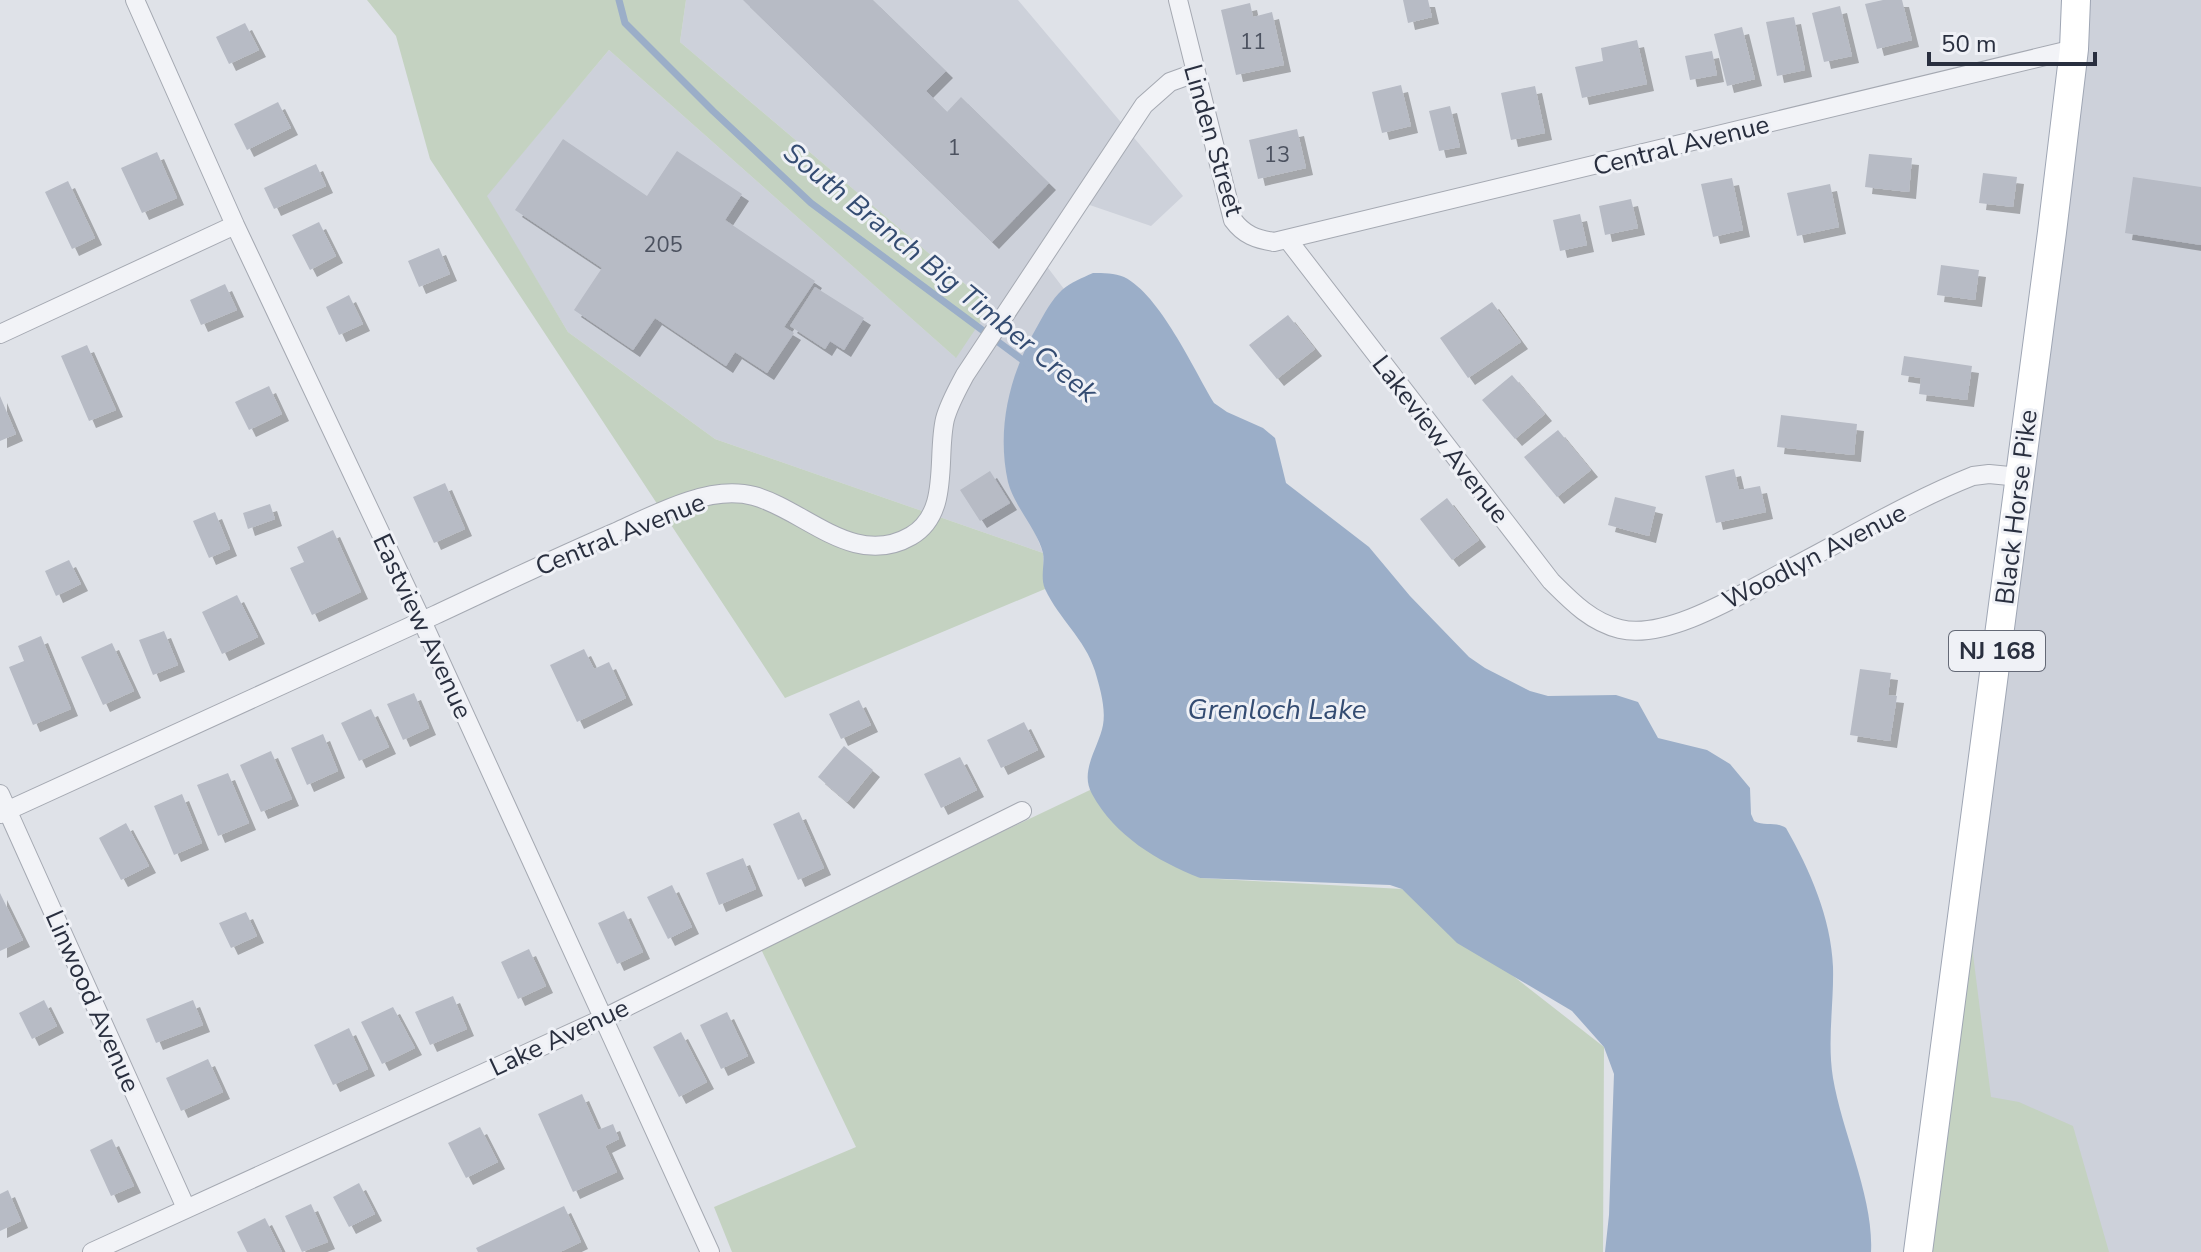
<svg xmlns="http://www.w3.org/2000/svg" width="2201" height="1252" font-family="'Nunito Sans',sans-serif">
<defs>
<filter id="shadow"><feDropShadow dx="7" dy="7" stdDeviation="0" flood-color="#0004"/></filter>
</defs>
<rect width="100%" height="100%" fill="#dfe2e8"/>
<path fill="#cdd1da" d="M686,0H1018L1183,196L1151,226L1078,201L1042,260L1064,289L1004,453L1043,553L715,439L568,332L486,196L609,50L955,357L991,306L680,42Z
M2076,0H2201V1252H1918Z"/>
<path fill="#c4d2c1" d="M367,0H686L680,42L991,306L956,358L609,50L487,196L568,332L715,439L1043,553L1045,589L785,698L430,159L396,36Z
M1090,790L1200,878L1402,889L1604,1047L1603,1252H732L714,1207L856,1147L760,947Z
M1965,891L1991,1097L2019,1102L2073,1126L2109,1252H1918Z"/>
<path fill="#9baec8" d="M1093,273C1103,273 1115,273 1124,277C1160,295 1193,368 1214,403L1227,412L1263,428L1275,438L1286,483L1369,547L1410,596L1469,657L1485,668L1530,691L1548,696L1616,695L1638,702L1658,738L1707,750L1730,764L1750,788L1751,814L1754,821C1765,827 1776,821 1786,828C1810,870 1831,918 1833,967C1834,1004 1827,1041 1833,1078C1842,1132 1874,1198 1871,1252H1605L1609,1215L1614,1074L1604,1047L1572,1011L1457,943L1402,889L1390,885L1200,878C1157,861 1115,836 1092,794C1079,771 1099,747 1103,725C1106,708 1100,688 1095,671C1085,639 1059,619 1045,589C1040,577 1045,565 1043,553C1038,531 1014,506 1008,482C996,427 1010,373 1038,325C1044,314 1052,299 1062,290C1071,282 1082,278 1093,273Z"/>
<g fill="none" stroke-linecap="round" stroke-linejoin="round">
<path stroke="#9baec8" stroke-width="7" d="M619,0L625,23L713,111L811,203L1028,364"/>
</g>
<path fill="#b7bbc5" filter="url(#shadow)" d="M743,0H873L946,71L926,91L947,112L961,97L1049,183L992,242Z
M1403,0H1428L1432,17L1408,23Z
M1883,0H1902L1912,40L1877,49L1865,4Z
M1250,3L1253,17L1272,12L1284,65L1236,75L1221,10Z
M1840,6L1852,56L1824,62L1812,13Z
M1794,17L1805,70L1777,76L1766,22Z
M245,23L259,50L229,64L216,37Z
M1742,27L1755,79L1727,86L1714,34Z
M1637,40L1647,84L1582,98L1575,67L1603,61L1601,48Z
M1712,51L1717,75L1690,80L1685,56Z
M1401,85L1411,126L1382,133L1372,92Z
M1535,86L1545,133L1511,140L1501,93Z
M278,102L291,128L247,150L234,124Z
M1450,106L1460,147L1439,151L1429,111Z
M1297,129L1306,168L1258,179L1249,140Z
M563,139L647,196L677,151L742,194L725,220L815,281L784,327L794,333L767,373L735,352L726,366L655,318L633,350L574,310L602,268L515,210Z
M157,152L177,198L142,213L121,168Z
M1869,154L1912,158L1909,192L1865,187Z
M316,164L326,186L274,209L264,188Z
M1983,173L2017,177L2013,207L1979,203Z
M2133,177L2201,187V245L2125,233Z
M1732,178L1743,230L1713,237L1701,184Z
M68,181L95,238L72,249L45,192Z
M1830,184L1839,227L1797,236L1787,193Z
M1631,199L1638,228L1605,235L1599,206Z
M1580,214L1587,245L1560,251L1553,220Z
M319,222L336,256L310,270L292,235Z
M439,248L450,274L419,287L408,261Z
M1941,265L1979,270L1975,300L1937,295Z
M225,284L237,310L201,325L190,300Z
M815,287L864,318L844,350L830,341L825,349L790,326Z
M349,295L363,324L339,335L326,307Z
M1492,302L1521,342L1468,378L1440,338Z
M1288,315L1315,349L1277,379L1249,345Z
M87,345L116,410L89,421L61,356Z
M1904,356L1972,366L1967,400L1919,394L1921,378L1901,375Z
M1512,375L1545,414L1515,439L1482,400Z
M269,386L282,414L249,430L235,402Z
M0,396L16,434L0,441Z
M1781,415L1857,424L1854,455L1777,447Z
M1558,430L1591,470L1557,497L1524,457Z
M1734,469L1739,490L1760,486L1766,512L1716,523L1705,476Z
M990,471L1010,503L980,521L960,490Z
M445,483L465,529L434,543L413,497Z
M1615,497L1656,507L1649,536L1608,525Z
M1447,498L1479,540L1452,560L1420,519Z
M270,504L275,519L248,529L243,513Z
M215,512L230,549L209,558L193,521Z
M333,530L361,592L312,615L290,568L304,562L297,547Z
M69,560L81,584L56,596L45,571Z
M237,595L258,637L222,654L202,612Z
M164,631L178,665L153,675L139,640Z
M41,636L71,709L33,725L9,667L24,661L18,646Z
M112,643L134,691L103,705L81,657Z
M584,649L594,669L609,662L626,698L577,722L550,665Z
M1860,669L1891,673L1888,695L1897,696L1890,741L1850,735Z
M414,693L429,728L403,740L387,704Z
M859,700L871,725L841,739L829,714Z
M371,709L389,747L359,761L341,723Z
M1024,722L1038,750L1001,768L987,740Z
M323,734L338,771L307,785L291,748Z
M844,746L873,770L847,802L818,777Z
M271,751L292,799L261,812L240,765Z
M960,757L977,790L941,808L924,774Z
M228,773L249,823L218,836L197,785Z
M182,794L202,843L174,855L154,806Z
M799,812L824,868L798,880L773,824Z
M126,823L149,866L121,880L99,838Z
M743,858L756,889L719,905L706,873Z
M672,885L692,927L668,939L647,897Z
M0,893L23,940L0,951Z
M624,911L643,952L617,964L598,923Z
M246,912L257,936L231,948L219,923Z
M529,949L546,986L518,999L501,962Z
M453,996L467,1029L430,1045L415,1012Z
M44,1000L57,1026L32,1039L19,1013Z
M193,1000L203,1025L156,1043L146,1019Z
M393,1007L415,1048L382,1064L361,1022Z
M727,1012L748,1056L721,1069L700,1025Z
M349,1028L368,1069L333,1085L314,1045Z
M681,1032L707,1082L679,1097L653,1047Z
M208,1059L223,1092L181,1111L166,1078Z
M582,1094L598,1130L613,1124L619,1139L605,1146L617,1172L573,1192L538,1114Z
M480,1127L498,1162L466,1178L448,1143Z
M112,1139L134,1186L111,1196L90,1150Z
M359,1183L375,1214L349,1227L333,1197Z
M8,1190L21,1221L0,1231V1194Z
M311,1204L328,1242L302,1252L285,1216Z
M564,1206L581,1242L560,1252H478L476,1248Z
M265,1218L282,1252H247L237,1232Z"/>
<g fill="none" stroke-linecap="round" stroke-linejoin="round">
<defs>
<path id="street" d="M135,0L235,225L422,621L710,1252
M1178,0L1233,220C1244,235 1256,239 1274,242L2074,49
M1288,240L1551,581C1571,601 1591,622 1620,629C1668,641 1746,591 1789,569C1849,538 1910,501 1973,476L1989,474L2020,477
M0,334L235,225
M0,794L186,1208
M0,814C145,748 290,682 435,615C495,587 555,558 616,532C640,521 664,509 689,501C710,494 732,490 754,496C805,510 854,569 911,536C951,513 936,457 945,419C949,404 957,390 965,375L1144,105L1170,82L1195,73
M92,1252L604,1018L1022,811"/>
<path id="primary" d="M1918,1252L2052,232L2074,49L2076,0"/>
</defs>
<use href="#street" stroke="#a5a9b2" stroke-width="20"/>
<use href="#primary" stroke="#9fa6b4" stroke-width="30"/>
<use href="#street" stroke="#f2f3f7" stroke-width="18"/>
<use href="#primary" stroke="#fff" stroke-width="28"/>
</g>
<g text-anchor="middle" stroke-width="6" stroke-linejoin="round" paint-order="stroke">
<g font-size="22" fill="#4c5260">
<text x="1253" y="49">11</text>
<text x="954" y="155">1</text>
<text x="1277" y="162">13</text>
<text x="663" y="252">205</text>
</g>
<rect fill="#eff1f6" stroke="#646976" stroke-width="2" x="1949" y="631" width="96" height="40" rx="6"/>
<g font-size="24" font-weight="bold" fill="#292f3f">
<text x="1997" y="659">NJ 168</text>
</g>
<g font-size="26" fill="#292f3f" stroke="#eff1f6">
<text transform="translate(1214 140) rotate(74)" y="9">Linden Street</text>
<text transform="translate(1681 145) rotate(-14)" y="9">Central Avenue</text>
<text transform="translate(1441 439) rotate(52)" y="9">Lakeview Avenue</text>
<text transform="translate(2016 507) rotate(-83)" y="9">Black Horse Pike</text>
<text transform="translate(620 534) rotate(-22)" y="9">Central Avenue</text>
<text transform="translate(1814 556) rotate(-27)" y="9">Woodlyn Avenue</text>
<text transform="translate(423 626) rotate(65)" y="9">Eastview Avenue</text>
<text transform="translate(93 1001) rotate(66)" y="9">Linwood Avenue</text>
<text transform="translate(559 1037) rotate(-25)" y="9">Lake Avenue</text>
</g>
<g font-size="28" font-style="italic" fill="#344c72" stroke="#eff1f6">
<text transform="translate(941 272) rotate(39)" y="10">South Branch Big Timber Creek</text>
<text x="1277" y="719">Grenloch Lake</text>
</g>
</g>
<path d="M1929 52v12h166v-12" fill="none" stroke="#292f3f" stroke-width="4"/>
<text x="1941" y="52" font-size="24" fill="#292f3f" stroke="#eff1f6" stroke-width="6" paint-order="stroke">50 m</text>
</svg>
